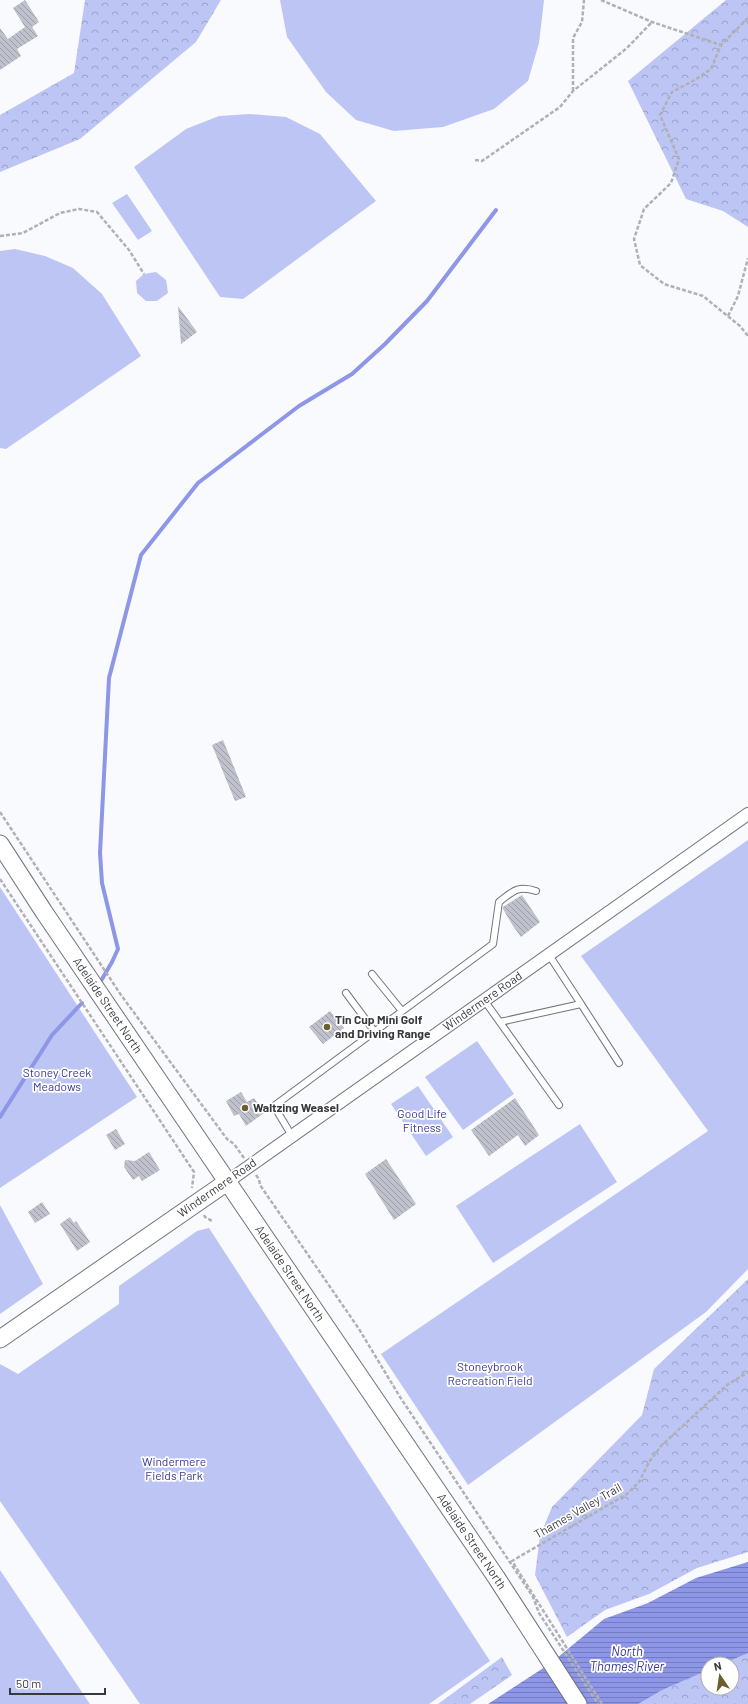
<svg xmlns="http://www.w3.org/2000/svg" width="748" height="1704" font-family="Barlow,sans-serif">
<defs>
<pattern id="forest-crowns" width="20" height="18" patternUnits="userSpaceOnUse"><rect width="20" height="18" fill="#bdc5f5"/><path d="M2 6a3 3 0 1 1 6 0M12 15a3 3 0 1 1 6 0" fill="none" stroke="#9ba1c8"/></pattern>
<pattern id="water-rules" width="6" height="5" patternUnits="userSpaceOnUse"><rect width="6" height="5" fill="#8d96e7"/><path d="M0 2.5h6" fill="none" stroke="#747bbc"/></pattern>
<pattern id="building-back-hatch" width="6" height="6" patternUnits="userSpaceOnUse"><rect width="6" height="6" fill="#bfc1cc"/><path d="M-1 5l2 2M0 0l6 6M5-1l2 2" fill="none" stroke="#9c9ea7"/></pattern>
</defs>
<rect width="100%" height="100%" fill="#f9fafe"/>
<path fill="#bdc5f5" d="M280,0H544L539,43L528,81L494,109L443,127L394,131L356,120L326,92L287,37Z
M250,114L286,117L320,134L376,201L243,299L220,297L134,167L186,129L219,116Z
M127,194L152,231L138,240L112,203Z
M15,249L45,256L73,268L102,294L141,356L6,449L0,448V251Z
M156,272L166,280L168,293L157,301H146L137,293L136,281L144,274Z
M748,840V1269L706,1312L468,1485L381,1354L708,1131L581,956Z
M0,887L137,1097L0,1188Z
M477,1041L514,1094L463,1130L425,1077Z
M418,1086L453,1137L426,1156L391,1104Z
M580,1124L617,1182L493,1263L456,1206Z
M0,1205L43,1284L0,1314Z
M209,1228L490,1661L429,1704H140L0,1501V1364L18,1374L119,1304V1286L197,1231Z
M0,1570L90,1704H0Z"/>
<path fill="url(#forest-crowns)" d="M85,0H221L196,42L80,139L0,172V115L74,73Z
M726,0H748V227L723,211L686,199L628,81Z
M748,1279V1552L697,1568L649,1594L605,1610L567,1637L535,1575L540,1536L552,1507L642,1415L654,1369Z
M748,1647V1704H630L708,1664V1688H732V1664H709Z
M502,1657L512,1675L470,1704H438Z"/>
<path fill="url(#water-rules)" d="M748,1562V1653L722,1664H708V1670L662,1690L638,1704H488L551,1663L604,1619L648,1603L696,1578Z"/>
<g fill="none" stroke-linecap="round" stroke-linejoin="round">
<path stroke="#8d96e7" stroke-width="4" d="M98,986L112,962L118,949L102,883L100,853L109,678L141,555L198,483L299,406L352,374L385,344L427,301L496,210
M0,1117L52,1035L82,1003"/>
</g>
<path fill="url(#building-back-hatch)" d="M25,0L39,22L32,27L38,36L17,49L21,56L0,70V28L8,39L25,27L13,8Z
M178,306L197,332L181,344Z
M223,740L246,797L235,801L212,745Z
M522,895L540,922L521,937L513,926L503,909V907Z
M330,1011L344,1028L323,1044L309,1027Z
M241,1092L247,1102L254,1098L264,1113L246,1126L239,1114L234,1116L226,1101Z
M515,1098L539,1135L525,1146L518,1135L489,1156L471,1130Z
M116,1129L125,1144L115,1150L106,1135Z
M149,1152L160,1170L142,1181L139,1176L133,1180L124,1167L125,1160L135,1161Z
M386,1159L416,1204L394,1220L365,1174Z
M42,1202L50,1214L35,1223L28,1212Z
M70,1217L74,1223L76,1221L90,1242L77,1251L60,1224Z"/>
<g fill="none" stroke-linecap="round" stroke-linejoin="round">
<defs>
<path id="lane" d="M372,974L402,1011
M346,993L375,1032
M484,1000L559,1105
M581,1004L619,1063
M500,1022L581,1004L549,955
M292,1136L274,1106L493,944L499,902C513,891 518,885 536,891"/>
<g id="street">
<path id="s1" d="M227,1182L748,814"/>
</g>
<g id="secondary">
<path id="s2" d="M0,844L44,912L496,1577L578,1704"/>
<path d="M0,1339L227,1182"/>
</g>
</defs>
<use href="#lane" stroke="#72747e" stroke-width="8"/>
<use href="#street" stroke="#72747e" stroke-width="14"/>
<use href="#secondary" stroke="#72747e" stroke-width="19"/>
<path stroke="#b0b1b5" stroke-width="2.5" stroke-dasharray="4 2" stroke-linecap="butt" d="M601,0L652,22L721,45
M748,18L721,45L711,69L693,81L672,92L660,115L679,159L671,183L644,209L634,239L640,265L664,284L703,296L740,326L748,336
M573,91V38L582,22L584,0
M475,160L482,161L560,107L573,91L627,48L652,22
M0,236L23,233L60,213L79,209L97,212L129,250L144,274
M728,316L738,296L748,258
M0,812L121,995L227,1139L234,1144L244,1158
M0,879L194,1172L192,1188
M256,1175L259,1179L260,1185L359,1329L400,1397L533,1597L539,1613L598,1704
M204,1215L205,1217L212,1221
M602,1704L512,1561L627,1494L639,1482L649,1462L662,1445L727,1385L748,1372"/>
<use href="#lane" stroke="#fff" stroke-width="6"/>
<use href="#street" stroke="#fff" stroke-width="12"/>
<use href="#secondary" stroke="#fff" stroke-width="17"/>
</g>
<g fill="#6b602d" stroke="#fff" stroke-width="1.5">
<circle cx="327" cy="1027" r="4"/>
<circle cx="245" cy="1108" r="4"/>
</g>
<g text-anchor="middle" stroke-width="3.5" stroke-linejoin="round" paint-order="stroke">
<g font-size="12" fill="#38393d" stroke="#fff">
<text dy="4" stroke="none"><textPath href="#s1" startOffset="313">Windermere Road</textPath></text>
<text dy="4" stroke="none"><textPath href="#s2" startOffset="194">Adelaide Street North</textPath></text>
<text transform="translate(217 1188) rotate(-35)" y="4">Windermere Road</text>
<text dy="4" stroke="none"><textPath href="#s2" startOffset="518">Adelaide Street North</textPath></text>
<text transform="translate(578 1511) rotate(-30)" y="4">Thames Valley Trail</text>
<text dy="4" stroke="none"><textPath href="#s2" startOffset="842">Adelaide Street North</textPath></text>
</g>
<g font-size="12" font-weight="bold" fill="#38393d" stroke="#fff" text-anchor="start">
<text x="335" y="1024">Tin Cup Mini Golf<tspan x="335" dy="14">and Driving Range</tspan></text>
<text x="253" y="1112">Waltzing Weasel</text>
</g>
<g font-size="12" fill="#3a3997" stroke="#fff">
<text x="57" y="1077">Stoney Creek<tspan x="57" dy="14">Meadows</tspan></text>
<text x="422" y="1118">Good Life<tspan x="422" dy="14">Fitness</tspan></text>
<text x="490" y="1371">Stoneybrook<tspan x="490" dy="14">Recreation Field</tspan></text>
<text x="174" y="1466">Windermere<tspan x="174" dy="14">Fields Park</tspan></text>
</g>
<g font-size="13" font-style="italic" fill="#393896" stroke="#fff">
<text x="627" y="1656">North<tspan x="627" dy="15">Thames River</tspan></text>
</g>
</g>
<g transform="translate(720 1676) rotate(347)"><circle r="19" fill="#ffffff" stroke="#afb0b1"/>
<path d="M0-3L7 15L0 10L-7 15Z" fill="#6b602d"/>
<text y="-6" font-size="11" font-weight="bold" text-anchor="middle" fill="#38393d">N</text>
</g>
<path d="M10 1688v6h95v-6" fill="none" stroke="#38393d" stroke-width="2"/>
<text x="16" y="1688" font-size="12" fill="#38393d" stroke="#ffffff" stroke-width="3" paint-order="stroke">50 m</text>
</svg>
